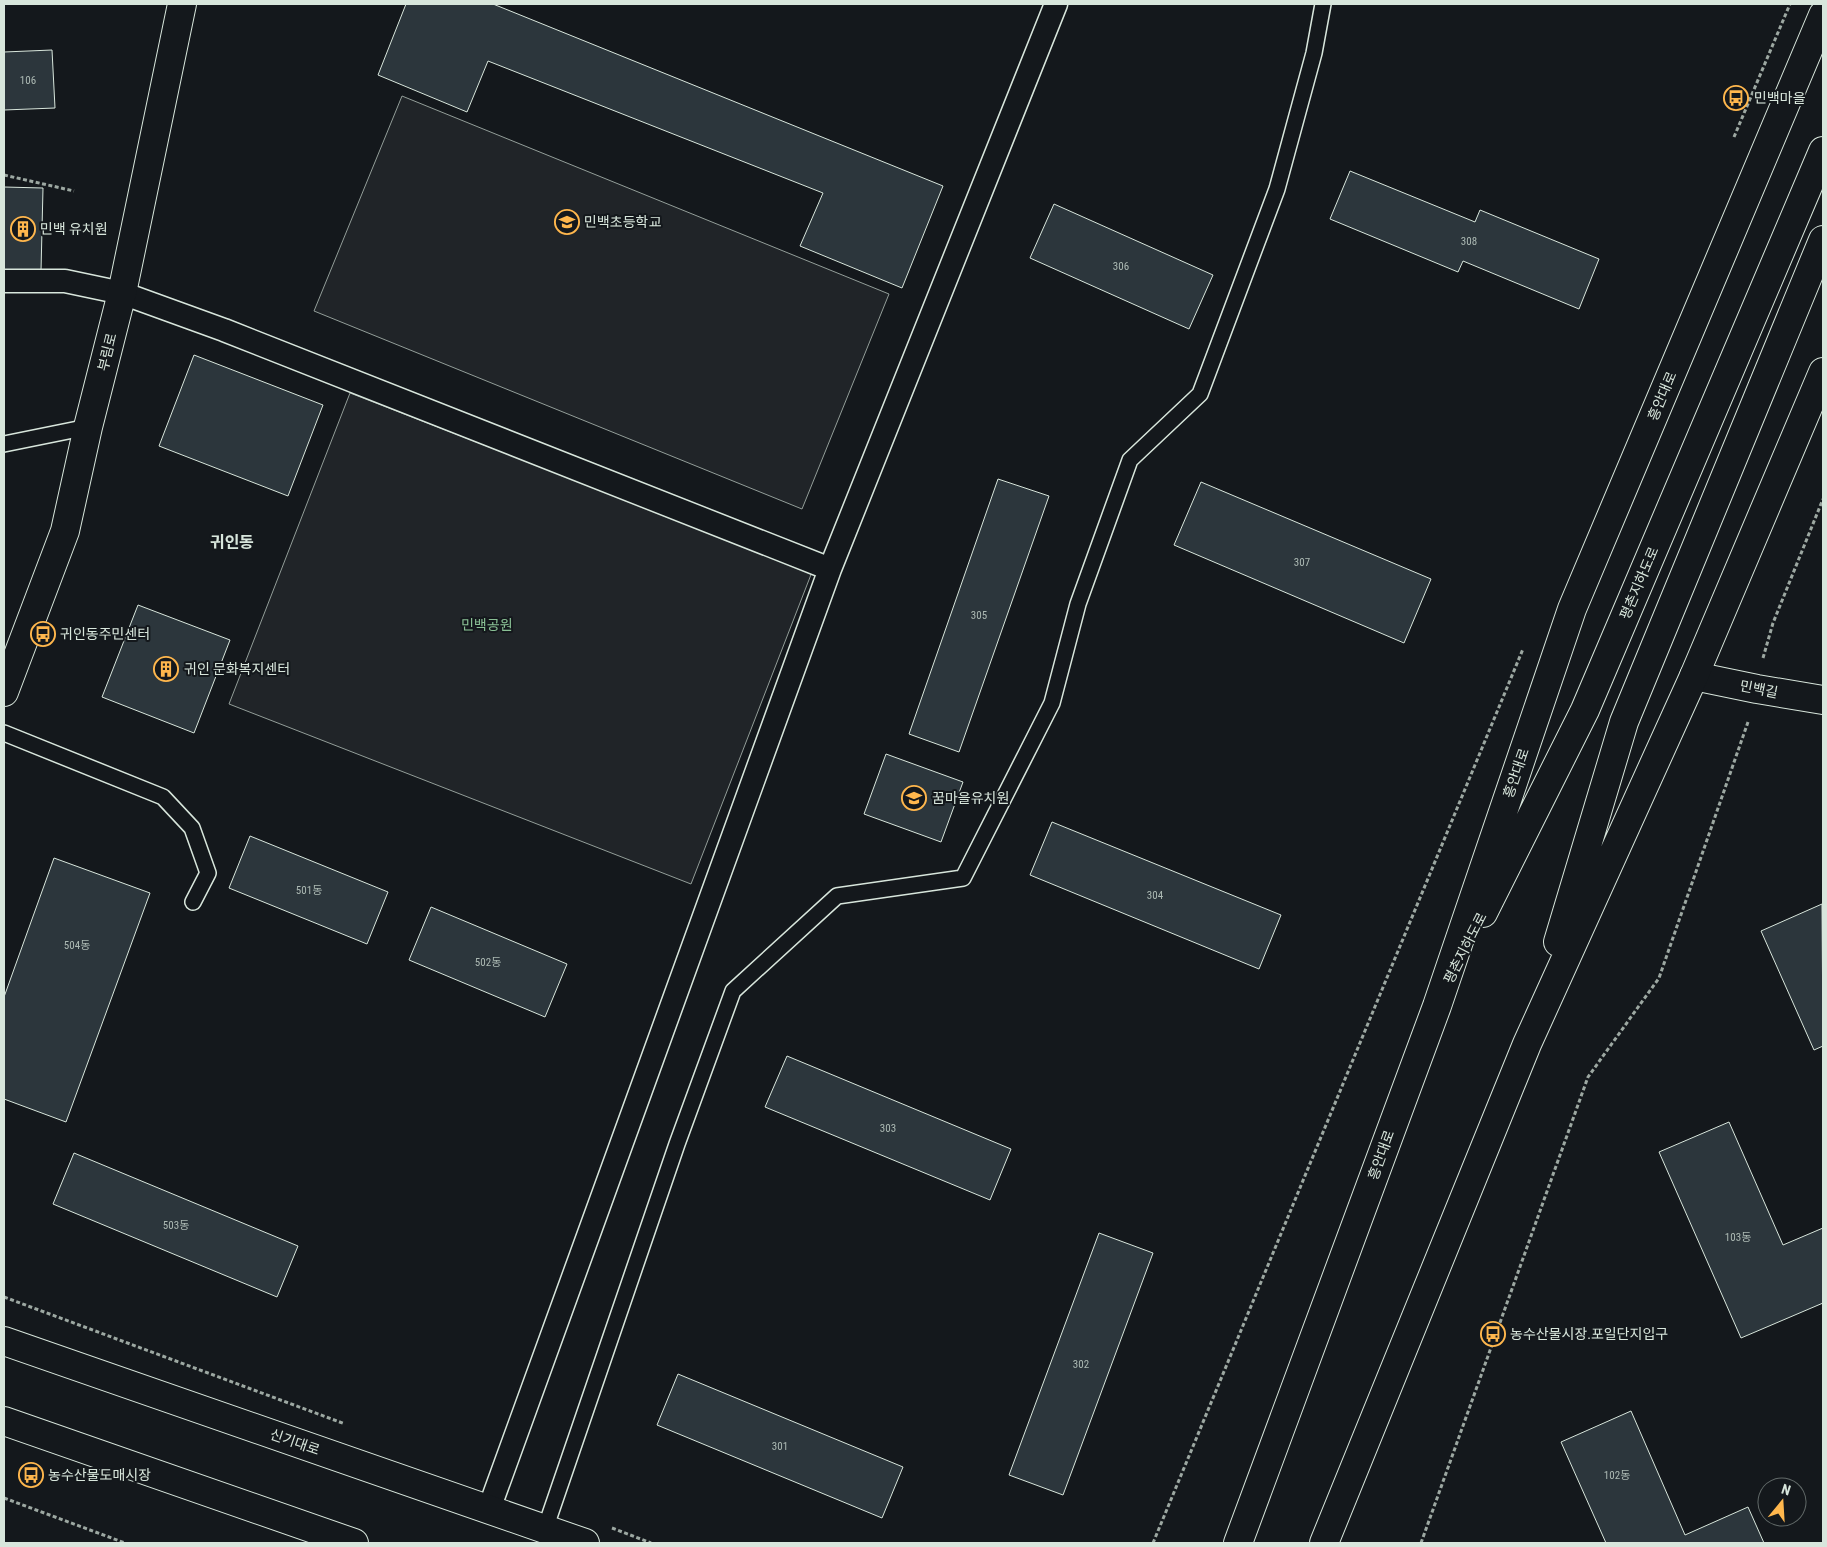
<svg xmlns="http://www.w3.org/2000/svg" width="1827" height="1547" font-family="'Roboto Condensed','Noto Sans KR',sans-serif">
<rect width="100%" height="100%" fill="#14181c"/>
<path fill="#202428" stroke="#939e99" d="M402,96L889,294L802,509L314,311Z
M350,393L812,572L691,884L229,704Z"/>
<path fill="#2c363c" stroke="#d8e6dc" d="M406,4H493L943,186L902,288L800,246L823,193L488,61L467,112L378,75Z
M52,50L55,108L4,110V52Z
M1350,171L1475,222L1480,210L1599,259L1579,309L1463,261L1458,272L1330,219Z
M4,187L43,188L41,271L4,270Z
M1054,204L1213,275L1189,329L1030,258Z
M194,355L323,405L288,496L159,446Z
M998,479L1049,496L959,752L909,734Z
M1201,482L1431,579L1404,643L1174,545Z
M138,605L230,640L194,733L102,697Z
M886,754L963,782L941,842L864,814Z
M1052,822L1281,915L1259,969L1030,875Z
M250,836L388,892L367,944L229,888Z
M54,858L150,893L66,1122L4,1099V997Z
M1822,904L1823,1046L1814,1050L1761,931Z
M431,907L567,964L545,1017L409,960Z
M787,1056L1011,1149L990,1200L765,1107Z
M1729,1122L1783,1245L1823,1228V1303L1741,1338L1659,1152Z
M74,1153L298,1246L277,1297L53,1204Z
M1099,1233L1153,1253L1063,1495L1009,1475Z
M678,1374L903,1467L882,1518L657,1425Z
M1631,1411L1685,1535L1748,1507L1764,1543H1606L1561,1442Z"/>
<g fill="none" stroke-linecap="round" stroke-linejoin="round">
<defs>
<path id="service" d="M4,444L88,427
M4,733L163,797L192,828L208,873L193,902
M545,1529L677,1144L733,991L837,896L963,878L1052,703L1078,604L1130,460L1200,394L1277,189L1314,53L1323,4"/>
<path id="pedestrian" d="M4,281H65L122,293L224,330L830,569
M489,1509L830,569L1056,4"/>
<path id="minor" d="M1694,676L1757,689L1823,700"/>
<path id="tertiary" d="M4,692L65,531L88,427L122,293L182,4
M4,1341L585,1543
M4,1421L354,1543"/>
<path id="primary" d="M1483,913L1585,710L1823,151
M1558,942L1624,722L1823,240
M1238,1543L1437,1006L1572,609L1823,15
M1324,1543L1527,1044L1694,676L1823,372"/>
</defs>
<use href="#service" stroke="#d8e6dc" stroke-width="18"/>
<use href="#pedestrian" stroke="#d8e6dc" stroke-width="25"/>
<use href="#minor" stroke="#d8e6dc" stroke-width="30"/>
<use href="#tertiary" stroke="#d8e6dc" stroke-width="30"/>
<use href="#primary" stroke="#d8e6dc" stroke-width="30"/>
<path stroke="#9da8a2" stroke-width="3" stroke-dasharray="4 2.5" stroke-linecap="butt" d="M1734,137L1790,4
M4,175L74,191
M1763,658L1773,623L1823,499
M4,1297L345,1424
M4,1498L125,1543
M612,1528L651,1543
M1153,1543L1523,649
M1421,1543L1588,1077L1659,978L1748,722"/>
<use href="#service" stroke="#14181c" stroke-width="15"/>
<use href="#pedestrian" stroke="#14181c" stroke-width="22"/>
<use href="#minor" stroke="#14181c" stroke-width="28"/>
<use href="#tertiary" stroke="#14181c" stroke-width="28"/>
<use href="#primary" stroke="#14181c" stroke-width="28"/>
</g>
<defs>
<symbol id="bus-ring" viewBox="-11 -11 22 22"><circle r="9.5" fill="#14181c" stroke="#ffb74d" stroke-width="1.5"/><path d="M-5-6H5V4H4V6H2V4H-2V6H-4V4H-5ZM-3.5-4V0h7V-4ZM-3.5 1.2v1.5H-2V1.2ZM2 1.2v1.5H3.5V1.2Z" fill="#ffb74d"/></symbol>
<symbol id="school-ring" viewBox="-11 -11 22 22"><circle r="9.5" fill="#14181c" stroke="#ffb74d" stroke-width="1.5"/><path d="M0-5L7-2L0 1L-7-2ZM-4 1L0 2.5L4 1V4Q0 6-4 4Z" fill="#ffb74d"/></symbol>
<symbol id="building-ring" viewBox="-11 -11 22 22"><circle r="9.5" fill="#14181c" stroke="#ffb74d" stroke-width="1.5"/><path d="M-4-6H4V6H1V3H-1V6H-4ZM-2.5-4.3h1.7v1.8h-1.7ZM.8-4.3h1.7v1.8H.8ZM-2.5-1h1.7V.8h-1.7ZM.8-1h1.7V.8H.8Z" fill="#ffb74d"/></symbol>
</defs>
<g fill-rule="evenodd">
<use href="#bus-ring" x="1722" y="84" width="28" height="28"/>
<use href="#school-ring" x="553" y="208" width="28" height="28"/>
<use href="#building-ring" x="9" y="215" width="28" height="28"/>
<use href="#bus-ring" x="29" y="620" width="28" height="28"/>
<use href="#building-ring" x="152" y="655" width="28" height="28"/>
<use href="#school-ring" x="900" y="784" width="28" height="28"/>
<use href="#bus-ring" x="1479" y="1320" width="28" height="28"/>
<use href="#bus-ring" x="17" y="1461" width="28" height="28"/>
</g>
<g text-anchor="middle" stroke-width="4" stroke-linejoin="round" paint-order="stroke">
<g font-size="11" fill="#adbab4">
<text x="28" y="84">106</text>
<text x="1469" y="245">308</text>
<text x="1121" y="270">306</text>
<text x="1302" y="566">307</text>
<text x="979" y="619">305</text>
<text x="309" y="894">501동</text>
<text x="1155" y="899">304</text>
<text x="77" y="949">504동</text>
<text x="488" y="966">502동</text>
<text x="888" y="1132">303</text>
<text x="176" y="1229">503동</text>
<text x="1738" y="1241">103동</text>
<text x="1081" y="1368">302</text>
<text x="780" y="1450">301</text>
<text x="1617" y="1479">102동</text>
</g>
<g font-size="14" fill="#d8e6dc" stroke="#14181c" text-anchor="start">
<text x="1754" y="103">민백마을</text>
<text x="584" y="227">민백초등학교</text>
<text x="40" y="234">민백 유치원</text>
<text x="60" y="639">귀인동주민센터</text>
<text x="184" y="674">귀인 문화복지센터</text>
<text x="932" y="803">꿈마을유치원</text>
<text x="1510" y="1339">농수산물시장.포일단지입구</text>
<text x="48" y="1480">농수산물도매시장</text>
</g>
<g font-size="14" fill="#d8e6dc" stroke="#14181c">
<text transform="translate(107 352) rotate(-76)" y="5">부림로</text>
<text transform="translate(1662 396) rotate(-67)" y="5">흥안대로</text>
<text transform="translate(1639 583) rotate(-67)" y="5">평촌지하도로</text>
<text transform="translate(1759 689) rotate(11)" y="5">민백길</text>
<text transform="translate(1516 773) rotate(-71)" y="5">흥안대로</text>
<text transform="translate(1465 948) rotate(-63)" y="5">평촌지하도로</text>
<text transform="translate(1381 1155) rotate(-70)" y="5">흥안대로</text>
<text transform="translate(295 1442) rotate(19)" y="5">신기대로</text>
</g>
<g font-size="14" fill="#8ac095" stroke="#14181c">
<text x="487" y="630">민백공원</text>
</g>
<g font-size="16" font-weight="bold" fill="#d8e6dc" stroke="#14181c">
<text x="232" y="548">귀인동</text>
</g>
</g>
<rect width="1827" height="1547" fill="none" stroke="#d8e6dc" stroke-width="10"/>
<g transform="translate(1782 1502) rotate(18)"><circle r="24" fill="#14181c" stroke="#626a69"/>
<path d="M0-4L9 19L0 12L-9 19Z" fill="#ffb74d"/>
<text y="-8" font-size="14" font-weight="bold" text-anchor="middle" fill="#d8e6dc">N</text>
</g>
</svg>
